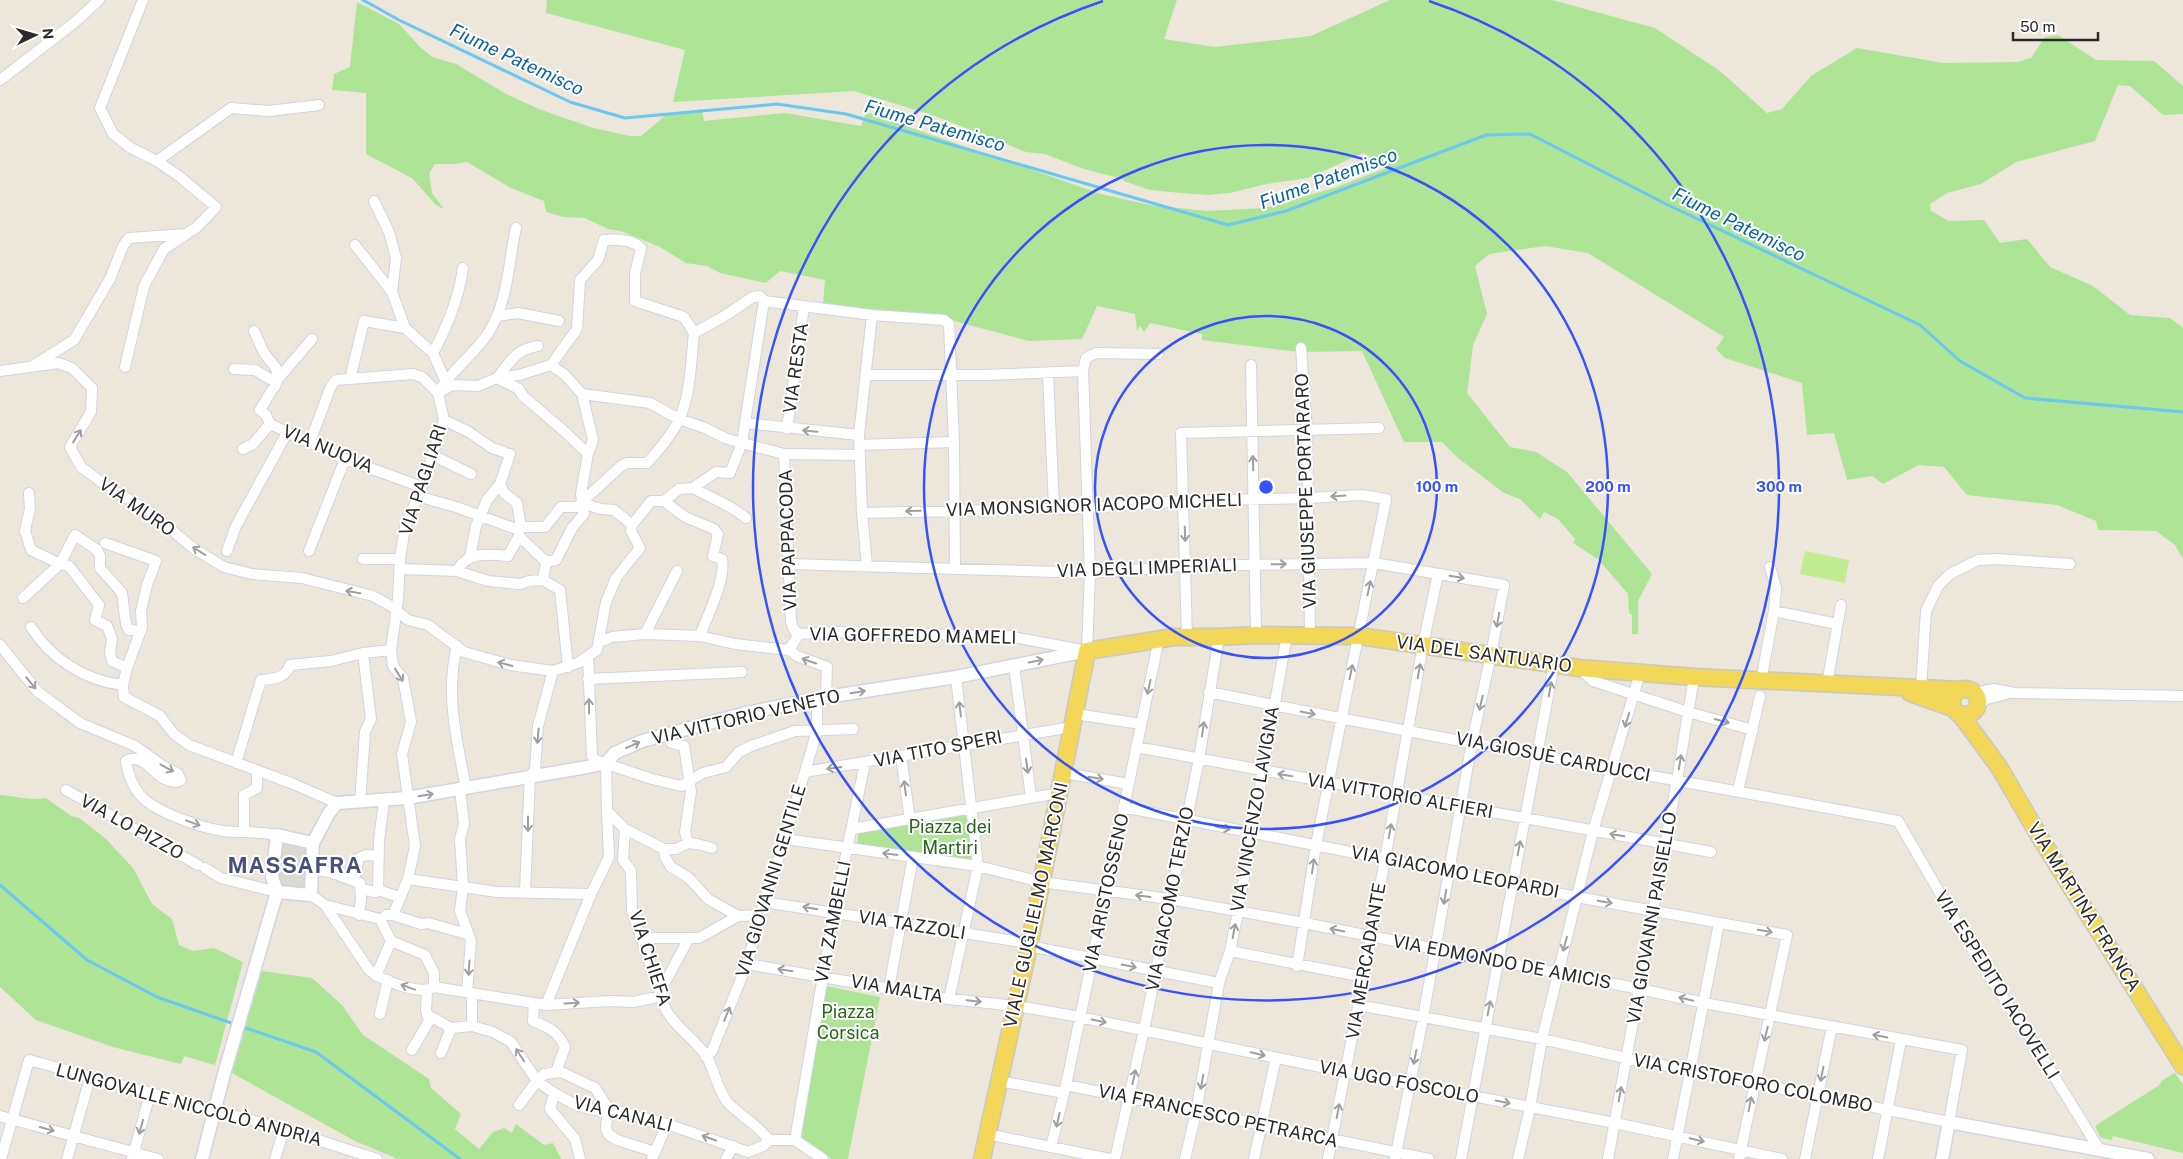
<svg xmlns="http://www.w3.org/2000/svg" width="2183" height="1159" font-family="'Public Sans',sans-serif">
<rect width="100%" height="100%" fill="#ece6db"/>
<path fill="#ade496" d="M547,0H1177L1164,39L1214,47L1311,36L1390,0H1552L1655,28L1720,71L1767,113L1782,109L1811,76L1857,48L1943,63L2017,62L2031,58L2045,37L2058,35L2096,60L2154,61L2183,86V114L2163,115L2130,86L2118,85L2095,141L2016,162L1981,184L1947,193L1930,204L1931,211L1949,221L1984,220L2000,243L2027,239L2050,267L2093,286L2130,315L2170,318L2183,328V559L2175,545L2156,531L2098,530L2096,521L2057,505L1967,495L1944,467L1919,465L1883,484L1872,476L1847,480L1834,433L1807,435L1802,383L1725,358L1716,349L1724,337L1588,253L1545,246L1489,254L1475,266L1487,314L1473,345L1467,393L1510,447L1536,452L1567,472L1652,574L1638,601V634H1632V615L1629,613L1628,594L1599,560L1573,543L1575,539L1558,519L1544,512L1540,519L1520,499L1504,493L1458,458L1442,442H1404L1362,351L1298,352L1202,340V334L1150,323L1144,332L1140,326L1137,331L1135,314L1097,306L1082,339L1029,341L939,317L823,304L825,280L780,271L766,283L720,273L707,266L686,263L660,247L621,231L608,229L585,218L563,217L546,212L544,201L511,188L467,162L455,164H435L429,173L432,193L444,209L436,205L412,178L366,154V93L332,90L334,74L350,67L357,2L399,24L420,47L432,57L456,64L506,94L539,109L593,128L630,136H641L666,115L702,109L704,121L785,113L861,126L866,112L1101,194L1150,205L1207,211L1264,208L1334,188L1389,167L1363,153L1308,178L1266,184L1230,193L1207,195L1170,192L1150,190L1124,181L1123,179L1084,169L1045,154L1026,152L935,116L854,91L673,102L685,50L546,13Z
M0,795C16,796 31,801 46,798L71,816L79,818L105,838L133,868L152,904L172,919L179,945L193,951L214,948L243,962L215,1065L184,1056L181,1064L113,1047L36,1020L0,987Z
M967,815L972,860L857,845L859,832Z
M262,971L312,978L342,1005L363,1035L429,1079L431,1088L461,1114L455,1129L479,1149L493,1132L504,1128L512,1133L516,1124L544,1145L553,1143L561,1159H398L355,1141L232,1073Z
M826,986L880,997L848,1159H832L800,1139Z
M2175,1073L2183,1085V1153L2113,1136L2112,1140L2101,1138L2095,1126L2158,1086L2163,1080Z"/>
<path fill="#c1ec92" d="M1805,551L1849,560L1845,583L1800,574Z"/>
<path fill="#dcd9d2" d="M277,835L313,843L311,895L277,892Z"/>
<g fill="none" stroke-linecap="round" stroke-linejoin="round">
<path stroke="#6cc7f1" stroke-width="3" d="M363,0L399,20L570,102L625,118L777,104L846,114L1228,225L1286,211L1486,135L1530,134L1664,203L1920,325L1960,361L2025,398L2183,412
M0,885L87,960L157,997L234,1024
M240,1026L316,1052L460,1159"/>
<defs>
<path id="minor" d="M0,80L74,23L99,0
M157,161L231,108L269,111L319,105
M374,201L389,232L396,258L392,292L405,328L433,353L445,380
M355,245L392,292
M764,301L872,315L944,320L949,324L954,442L955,569
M498,316L518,313L559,321
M694,333L723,317L753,297L760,296L764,301
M538,346C516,349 511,361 497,378L519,389L523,396L564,431L588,454
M1301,348L1307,431L1310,635
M433,353C447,327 459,297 463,268
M34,365L74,340L110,279L123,246L129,238L187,234
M551,365L565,375L582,394L650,403L679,419L705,428L725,438
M1251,365L1256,635
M125,367L144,286L164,249L197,227L216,207L180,177L157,161L131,148L113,134L100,108L143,0
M234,369L255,370L270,379H278L276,368L264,353L254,331
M0,371L58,363L72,368L92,388L91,412L70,447L81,467L108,487L150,512L193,548L224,567L252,574L302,578L373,596L391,606L408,620L428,625L464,652L510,665L553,671L578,663L597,650L606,602L616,578L640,548L631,531L632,525L614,510L601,509L581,503L577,507H561L545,527H523L519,530
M1048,373L1054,508
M867,375H985L1083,371
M350,379L364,321L405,328
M274,388L278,379L312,339
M444,420L469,432L492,448L504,452
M745,423L764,301
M270,424L266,415L260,410L272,390
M787,429L804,307
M859,435L745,423L742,443L784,454L860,455
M310,442L331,386L336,380L413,374L422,377L438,393L452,385L478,386L497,378L519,375L551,365L577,329L580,280L598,260L604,240C617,239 632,239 641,248L635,274V301L684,317L694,333
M859,445L954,442
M243,449L253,444L270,424L345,459L422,487
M506,453L510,454L500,484L504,493L517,503L520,521L519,530
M784,454L791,622L794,630L799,634L789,650
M432,455L471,474
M693,488C711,498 731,505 746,518
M29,493L30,509L25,531L31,550L60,564L69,566L99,605L95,620L107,626L112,639L110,652L112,661L127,668L123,685L124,697L160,716L174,734L189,745L291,783L337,803
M417,496L456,507L519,530V536L546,562L543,580L560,590L568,667
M664,501L685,517L714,529L718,534L713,556L722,559C726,580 707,616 700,636
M581,503L621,466L627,463H647C659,450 671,436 679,420C691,394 691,360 694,333
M862,513L1088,508L1184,501L1308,498L1362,495L1386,499L1316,845L1297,966
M632,525L651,501H664L679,489L693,488L716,472L730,473L742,443L728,439
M105,543L156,561L147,585L141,611L142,627L127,668
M227,551L236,526L287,433
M309,551L345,459
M470,557L476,526L487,500L500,484
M363,559H400
M546,562L556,560L572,528L584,514L581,494L588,454L593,440L582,394
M788,564L1090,573L1185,566L1374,563L1504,585L1491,655L1472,742L1423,1018L1395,1159
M867,566L862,513L859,435L872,315
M401,569L457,571L488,581L520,584L529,581L543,580
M457,571C467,551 489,554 508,556L519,536
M23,598L60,564L75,535L97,550L100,556V568L122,593L126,624L129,630L141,631
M1774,611L1837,624
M31,627C50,658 85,681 123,685
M645,634L677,571
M799,634L838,632L1008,636L1087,651L1090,573L1083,371L1086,358L1096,353L1158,354
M1187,636L1181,433L1379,428
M600,642L612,637L645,634L700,636L735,644L789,650L797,656L827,667L826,697
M0,645L38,692L80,723L135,746L163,766L178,774L181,780L176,782C171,781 165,780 161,777C150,769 141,753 126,761C127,772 133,787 141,796C155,812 202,828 223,831C241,833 258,831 277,835
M457,646C445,694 457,741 466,788
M588,657L592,756L595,760L652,779L681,786L703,773L726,767L739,752L751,746L795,731L853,729
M1014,665L1031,797
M1580,669L1593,681L1688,712L1753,730
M588,679L742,672
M1761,681L1774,611L1776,588L1770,567
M1827,684L1841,605
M1921,688L1926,611L1938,586L1950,574L1978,560L1996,559L2070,564
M1209,692C1437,739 1668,778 1898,821L1981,964L2036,1047L2099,1149
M1974,693L1994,689L2014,693L2183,696
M1978,704L1987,699L2006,694
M1075,714L1141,724
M669,734L671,743L684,746L691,791L685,832L688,843
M1136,747L1711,852
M901,756L910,820
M236,763L261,680C274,679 286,678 290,665L331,661L363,653L391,650
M606,763L607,811
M805,772L1072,727
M1064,773L1129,784
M460,789L464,824L460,839L463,886L460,911L471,941L467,992
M66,790L198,865
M1738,791L1760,696
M360,802L365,732L371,719L363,653
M1123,807L1577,897L1787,935L1739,1159
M625,829L664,849H676L688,843L697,844L712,848
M852,829L1059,793
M244,831V795L257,788V771
M785,839L978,866L1041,882L1170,899L1304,923L1640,989L1704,1003L1962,1050L1949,1122L1626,1058L1542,1039L1358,1005
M664,849L665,857L671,867L689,878L708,899L738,916
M623,860L631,871L632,911L666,1010C676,1028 696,1040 707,1057C714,1070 719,1093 728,1103C741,1116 758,1125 769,1140
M205,868L221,878L277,892
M313,870L330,872L360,883L361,899L359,915
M354,879L359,858L366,855L379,856
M408,879L497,892L591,894
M361,889L375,892L378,890L399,897
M378,890L379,840L384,801
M525,892L530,776L535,770L538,726L553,671
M311,895L325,905L380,919L391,941L425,955L434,973V987
M764,902L1028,943L1029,946L1219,983
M325,905L369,970C381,980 420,996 434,987L546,1005L610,1001L634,1002L661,996
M386,915H393L421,924L428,923L467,934
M393,915L408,879L415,846L402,754L411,722L403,678L393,666L391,650L398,599L400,559L405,527L422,487L444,420L438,393C451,371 472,356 487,335C508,304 508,264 516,228
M640,938H699L738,916L760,915
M1230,951L1364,977
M747,964L949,999L1017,1006L1080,1017L1345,1072L1615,1123L1782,1159
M376,976L391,941
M889,988L913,857
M659,989L667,979L689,938
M472,993V1026L493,1032L511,1042L537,1081L554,1093L578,1106L596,1110L608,1108L667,1124L748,1152L763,1146L769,1140
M949,999L978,866L956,677
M534,1003L533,1021C548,1027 558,1031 565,1047L556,1072
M546,1005L591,894L609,857L607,811L625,829L623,860
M380,1014L388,980
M428,1015L451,1028L472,1026
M412,1050L429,1021L426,1010L427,991
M441,1053L451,1028
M706,1057L712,1051L747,964L764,902L785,839L817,731V698
M999,1081L1064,1093
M1066,1085L1429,1159
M554,1093L550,1109L575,1139L580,1159
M519,1105L537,1081L544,1074L561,1072L595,1088L608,1108L606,1128L608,1134L617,1140L655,1152
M0,1116L158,1159
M987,1134L1110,1159
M769,1140H795L823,1159
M795,1140L834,912L865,763
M1051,1147L1066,1085L1159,639
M1,1159L29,1060L284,1129L377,1159
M67,1159L90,1078
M132,1159L150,1094
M275,1159L284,1129
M652,1159L667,1124
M726,1159L733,1146
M1115,1159L1144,1030L1199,759L1219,637
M1185,1159L1196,1112L1219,983L1230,951L1238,912L1287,635
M1254,1159L1276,1058
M1328,1159L1364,977L1423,645L1438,574
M1461,1159L1554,664
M1518,1159L1530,1108L1542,1039L1593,831L1640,673
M1608,1159L1677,780L1694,677
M1673,1159L1719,923
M1805,1159L1832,1026
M1878,1159L1901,1040"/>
<path id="tertiary" d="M277,835L313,843L311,895L277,892L272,877Z
M313,843L329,813L337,803L407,798L587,767L606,763L615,753L642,741L746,713L826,697L956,677L1087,651
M202,1159L224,1074L277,892
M1942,1159L1949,1122L2148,1159"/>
<path id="primary" d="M1952 702a13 13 0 1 1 26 0a13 13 0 1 1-26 0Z
M1910,693L1953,708
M1960,714L1999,767L2041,839L2183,1066
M982,1159L1029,946L1087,651L1174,637H1219L1256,635L1359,636L1579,668L1694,677L1960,690"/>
</defs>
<use href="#minor" stroke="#d1d3e3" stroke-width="12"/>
<use href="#tertiary" stroke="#d1d3e3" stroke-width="15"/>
<use href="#primary" stroke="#c8c8c8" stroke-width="19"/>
<use href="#minor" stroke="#fff" stroke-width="10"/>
<use href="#tertiary" stroke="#fff" stroke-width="12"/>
<use href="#primary" stroke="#f3d759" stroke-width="16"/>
</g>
<defs><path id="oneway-shaft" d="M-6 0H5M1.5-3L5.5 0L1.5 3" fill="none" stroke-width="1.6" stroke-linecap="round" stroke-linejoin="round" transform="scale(1.25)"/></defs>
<g stroke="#9f9f9f">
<use href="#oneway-shaft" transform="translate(810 431) rotate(-175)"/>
<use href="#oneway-shaft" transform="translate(77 436) rotate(-58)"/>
<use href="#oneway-shaft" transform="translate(1253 463) rotate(-92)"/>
<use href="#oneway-shaft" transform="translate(1338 496) rotate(176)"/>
<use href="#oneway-shaft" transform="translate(913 511) rotate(179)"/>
<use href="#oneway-shaft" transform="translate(1185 534) rotate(88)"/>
<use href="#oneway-shaft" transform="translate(199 551) rotate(-148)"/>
<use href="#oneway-shaft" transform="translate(1279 564) rotate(-1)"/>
<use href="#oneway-shaft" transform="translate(1457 577) rotate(9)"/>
<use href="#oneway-shaft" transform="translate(1369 588) rotate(-78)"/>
<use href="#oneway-shaft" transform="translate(353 592) rotate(-171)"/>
<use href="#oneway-shaft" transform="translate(1498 620) rotate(100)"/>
<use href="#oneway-shaft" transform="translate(809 661) rotate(-161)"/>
<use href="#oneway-shaft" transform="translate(1036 661) rotate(-11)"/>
<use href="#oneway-shaft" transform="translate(505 664) rotate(-165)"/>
<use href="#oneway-shaft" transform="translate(1419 671) rotate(-80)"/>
<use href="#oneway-shaft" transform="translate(1351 672) rotate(-78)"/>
<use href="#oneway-shaft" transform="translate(399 675) rotate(58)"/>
<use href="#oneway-shaft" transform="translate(31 683) rotate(50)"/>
<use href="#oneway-shaft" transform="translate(1149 687) rotate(102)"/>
<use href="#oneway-shaft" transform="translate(1550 689) rotate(-80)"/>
<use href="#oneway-shaft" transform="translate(858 692) rotate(-9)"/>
<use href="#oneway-shaft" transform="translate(1481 703) rotate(103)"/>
<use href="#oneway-shaft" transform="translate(589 706) rotate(-91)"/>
<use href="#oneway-shaft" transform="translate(960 709) rotate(-97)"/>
<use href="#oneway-shaft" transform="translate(1308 713) rotate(12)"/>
<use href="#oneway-shaft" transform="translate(1627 720) rotate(107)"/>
<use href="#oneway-shaft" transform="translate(1722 721) rotate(16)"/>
<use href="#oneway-shaft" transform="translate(1203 729) rotate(-82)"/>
<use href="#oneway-shaft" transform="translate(538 736) rotate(95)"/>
<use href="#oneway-shaft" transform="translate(633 745) rotate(-24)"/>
<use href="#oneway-shaft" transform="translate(1680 762) rotate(-81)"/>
<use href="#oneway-shaft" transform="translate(1027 766) rotate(82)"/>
<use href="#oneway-shaft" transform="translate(167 768) rotate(29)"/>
<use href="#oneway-shaft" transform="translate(834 768) rotate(172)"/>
<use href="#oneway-shaft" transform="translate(1285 775) rotate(-170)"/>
<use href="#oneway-shaft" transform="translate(1096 778) rotate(10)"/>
<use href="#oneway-shaft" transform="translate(905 788) rotate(-97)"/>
<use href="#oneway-shaft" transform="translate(426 795) rotate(-10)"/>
<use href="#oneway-shaft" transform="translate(193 823) rotate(20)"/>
<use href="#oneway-shaft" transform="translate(528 824) rotate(90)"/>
<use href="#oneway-shaft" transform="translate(1223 828) rotate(11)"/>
<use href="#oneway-shaft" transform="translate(1390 831) rotate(-79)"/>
<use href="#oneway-shaft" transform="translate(1617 835) rotate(-170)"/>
<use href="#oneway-shaft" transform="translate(1519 848) rotate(-79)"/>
<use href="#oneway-shaft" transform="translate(890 854) rotate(-172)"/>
<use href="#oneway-shaft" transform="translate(1313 866) rotate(-82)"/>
<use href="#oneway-shaft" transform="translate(1143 896) rotate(-173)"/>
<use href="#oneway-shaft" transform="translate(1445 897) rotate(100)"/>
<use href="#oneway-shaft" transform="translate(1605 902) rotate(10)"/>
<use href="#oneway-shaft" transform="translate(810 908) rotate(-171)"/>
<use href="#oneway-shaft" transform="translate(1337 930) rotate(-168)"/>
<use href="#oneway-shaft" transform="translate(1234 931) rotate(-79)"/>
<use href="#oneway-shaft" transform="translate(1765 931) rotate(10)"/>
<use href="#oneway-shaft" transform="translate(1565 944) rotate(105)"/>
<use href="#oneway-shaft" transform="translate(1129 966) rotate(11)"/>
<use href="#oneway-shaft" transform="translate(469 968) rotate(94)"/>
<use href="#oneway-shaft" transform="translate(785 970) rotate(-171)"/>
<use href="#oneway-shaft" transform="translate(408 987) rotate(-160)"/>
<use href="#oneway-shaft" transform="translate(1686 999) rotate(-167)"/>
<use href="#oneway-shaft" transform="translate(974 1001) rotate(6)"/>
<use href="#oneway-shaft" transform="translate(572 1003) rotate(-3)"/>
<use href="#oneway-shaft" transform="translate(1489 1008) rotate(-79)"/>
<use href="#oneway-shaft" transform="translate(727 1014) rotate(-68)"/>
<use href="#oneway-shaft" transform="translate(1099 1021) rotate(11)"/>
<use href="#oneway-shaft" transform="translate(1766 1034) rotate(104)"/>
<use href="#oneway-shaft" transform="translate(1880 1036) rotate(-169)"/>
<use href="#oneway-shaft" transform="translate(1258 1054) rotate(13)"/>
<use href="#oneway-shaft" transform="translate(520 1055) rotate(-123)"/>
<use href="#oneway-shaft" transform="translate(1415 1057) rotate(101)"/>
<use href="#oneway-shaft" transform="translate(1822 1074) rotate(101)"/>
<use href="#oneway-shaft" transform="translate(1134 1077) rotate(-78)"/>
<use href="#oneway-shaft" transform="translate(1202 1082) rotate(100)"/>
<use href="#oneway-shaft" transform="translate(1620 1094) rotate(-80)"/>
<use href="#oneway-shaft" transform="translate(1503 1102) rotate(12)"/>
<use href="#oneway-shaft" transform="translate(1750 1104) rotate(-79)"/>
<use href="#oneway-shaft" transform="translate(1338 1111) rotate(-79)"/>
<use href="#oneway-shaft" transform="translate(1058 1120) rotate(103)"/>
<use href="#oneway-shaft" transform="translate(141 1127) rotate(106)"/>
<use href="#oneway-shaft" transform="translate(47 1129) rotate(15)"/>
<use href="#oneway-shaft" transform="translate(709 1138) rotate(-161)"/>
<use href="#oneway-shaft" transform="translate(1697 1140) rotate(14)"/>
</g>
<g fill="none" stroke="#3752fd" stroke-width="2.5">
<circle cx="1266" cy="487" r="171"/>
<circle cx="1266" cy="487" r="342"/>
<path d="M1429 1A513 513 0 1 1 1103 1"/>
</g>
<g text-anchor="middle" stroke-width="4" stroke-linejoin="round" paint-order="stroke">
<g font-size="18" fill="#2a2a2a" stroke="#fff">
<text transform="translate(796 368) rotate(-82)" y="6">VIA RESTA</text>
<text transform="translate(328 449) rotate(23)" y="6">VIA NUOVA</text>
<text transform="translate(423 480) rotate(-72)" y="6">VIA PAGLIARI</text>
<text transform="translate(1306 491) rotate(-92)" y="6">VIA GIUSEPPE PORTARARO</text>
<text transform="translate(1094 505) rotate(-2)" y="6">VIA MONSIGNOR IACOPO MICHELI</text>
<text transform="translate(137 507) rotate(35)" y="6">VIA MURO</text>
<text transform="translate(788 540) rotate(-92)" y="6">VIA PAPPACODA</text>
<text transform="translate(1147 568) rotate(-2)" y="6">VIA DEGLI IMPERIALI</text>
<text transform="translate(913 636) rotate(1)" y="6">VIA GOFFREDO MAMELI</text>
<text transform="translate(1484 654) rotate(8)" y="6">VIA DEL SANTUARIO</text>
<text transform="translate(746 717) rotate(-13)" y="6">VIA VITTORIO VENETO</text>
<text transform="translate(938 749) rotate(-11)" y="6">VIA TITO SPERI</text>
<text transform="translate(1553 757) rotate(11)" y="6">VIA GIOSUÈ CARDUCCI</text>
<text transform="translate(1400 796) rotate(10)" y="6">VIA VITTORIO ALFIERI</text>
<text transform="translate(1255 809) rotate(-80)" y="6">VIA VINCENZO LAVIGNA</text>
<text transform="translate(132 827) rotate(29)" y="6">VIA LO PIZZO</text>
<text transform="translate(1455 872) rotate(11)" y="6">VIA GIACOMO LEOPARDI</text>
<text transform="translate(771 881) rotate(-73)" y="6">VIA GIOVANNI GENTILE</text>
<text transform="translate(1106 893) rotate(-78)" y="6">VIA ARISTOSSENO</text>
<text transform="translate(1170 899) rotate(-79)" y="6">VIA GIACOMO TERZIO</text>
<text transform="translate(1036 905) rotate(-78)" y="6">VIALE GUGLIELMO MARCONI</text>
<text transform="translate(2084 907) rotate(58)" y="6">VIA MARTINA FRANCA</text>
<text transform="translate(1652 918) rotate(-80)" y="6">VIA GIOVANNI PAISIELLO</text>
<text transform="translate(833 922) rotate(-79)" y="6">VIA ZAMBELLI</text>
<text transform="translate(912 925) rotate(9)" y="6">VIA TAZZOLI</text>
<text transform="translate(650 958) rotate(72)" y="6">VIA CHIEFA</text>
<text transform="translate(1366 961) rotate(-80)" y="6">VIA MERCADANTE</text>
<text transform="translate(1502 962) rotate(11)" y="6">VIA EDMONDO DE AMICIS</text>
<text transform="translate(1997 985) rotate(58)" y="6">VIA ESPEDITO IACOVELLI</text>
<text transform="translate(897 989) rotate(10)" y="6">VIA MALTA</text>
<text transform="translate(1399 1082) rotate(11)" y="6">VIA UGO FOSCOLO</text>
<text transform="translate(1753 1083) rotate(11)" y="6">VIA CRISTOFORO COLOMBO</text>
<text transform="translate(189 1105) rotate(15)" y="6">LUNGOVALLE NICCOLÒ ANDRIA</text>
<text transform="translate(623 1114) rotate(14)" y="6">VIA CANALI</text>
<text transform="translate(1218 1116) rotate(12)" y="6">VIA FRANCESCO PETRARCA</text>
</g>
<g font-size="18" fill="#256818" stroke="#fff">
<text x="950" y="833">Piazza dei<tspan x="950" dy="21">Martiri</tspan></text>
<text x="848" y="1018">Piazza<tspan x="848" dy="21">Corsica</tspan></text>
</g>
<g font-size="19" font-style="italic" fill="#0b639d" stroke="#fff">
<text transform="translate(517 59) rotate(25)" y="7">Fiume Patemisco</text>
<text transform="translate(935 125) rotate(16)" y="7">Fiume Patemisco</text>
<text transform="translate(1328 178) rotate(-20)" y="7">Fiume Patemisco</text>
<text transform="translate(1739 224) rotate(26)" y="7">Fiume Patemisco</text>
</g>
<g font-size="22" font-weight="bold" letter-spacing="1" fill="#49507b" stroke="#fff">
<text x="295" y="873">MASSAFRA</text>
</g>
</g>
<circle cx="1266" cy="487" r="8" fill="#3752fd" stroke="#fff" stroke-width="2.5"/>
<g font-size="15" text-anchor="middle" font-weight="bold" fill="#3752fd" stroke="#fff" stroke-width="4" stroke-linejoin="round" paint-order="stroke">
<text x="1437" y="492">100 m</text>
<text x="1608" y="492">200 m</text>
<text x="1779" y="492">300 m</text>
</g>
<g transform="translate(35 35) rotate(85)" stroke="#ffffff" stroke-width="4" paint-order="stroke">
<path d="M0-4L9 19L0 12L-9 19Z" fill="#2a2a2a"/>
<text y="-8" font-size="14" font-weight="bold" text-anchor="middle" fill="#2a2a2a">N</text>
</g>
<path d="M2013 32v8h85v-8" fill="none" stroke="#2a2a2a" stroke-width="2.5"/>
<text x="2020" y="32" font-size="15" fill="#2a2a2a" stroke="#ffffff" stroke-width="4" paint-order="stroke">50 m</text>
</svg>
